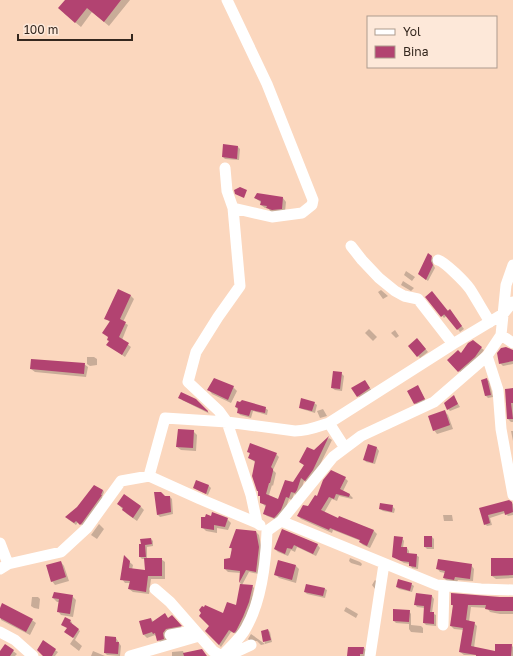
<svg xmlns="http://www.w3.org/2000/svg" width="513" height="656" font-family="'Golos Text',sans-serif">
<rect width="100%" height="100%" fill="#fbd7be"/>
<path fill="#0003" d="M66,0H130L109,26L92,12L81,27L64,13Z
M238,147L240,149L239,160L225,159L223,157Z
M255,198H283L286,202L285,212H271L268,208H265L261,205L262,203Z
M432,257L434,259L433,264L435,268L428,281L421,276Z
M406,271L415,277L412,281L404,275Z
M403,281L414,288L411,291L401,285Z
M119,290L131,296L134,299L123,322L128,325L122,340L131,347L125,357L108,345L110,342V322L105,318Z
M381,290L388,296L383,299L378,292Z
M426,297L448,312L452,313L464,329L460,332L447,315L444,318Z
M369,329L377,337L373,341L365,333Z
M395,330L399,336L396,338L391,333Z
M420,342L428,352L420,358L418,356Z
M473,342L484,350L477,359L461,373L448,360L461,354Z
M513,352V364L503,366L500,363Z
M87,357H94L97,359V365L90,366L87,364Z
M84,364L88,367L86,377L35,372L31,369Z
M341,373L344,376L342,391L335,390L332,388Z
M486,379L489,381L493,397L488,398L486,396Z
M365,381L372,391L360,399L358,396Z
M233,387L237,391L231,403L212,394L209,390Z
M418,387L426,401L417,405L414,403Z
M513,389V422H511L508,419Z
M454,397L460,407L450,411L448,409Z
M182,400H195L210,414Z
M314,403L317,405L315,413L302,409L300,407Z
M236,407L265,408L268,410L267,415L253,411L251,418L240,415L238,412V410Z
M323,409L327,416L320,418L317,411Z
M444,411L448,415L453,429L437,434L434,430Z
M193,431L197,435L196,451L181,450L177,447Z
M511,431H513V441Z
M329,438L332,440L316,473L308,483L304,481L300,494L298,496L294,494L292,500L289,499L284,513L277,520L267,516L264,513L266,507L261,502V497L259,495L255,462L249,458L250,454L248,451L276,454L279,457L273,470L276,473L273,486L272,485L269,495L279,500L293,483L305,466L300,462Z
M368,446L377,448L379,451L375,464L366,462L364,459Z
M345,478L348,481L343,491L350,495L353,498L352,499L339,496L337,501L332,499L324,513L339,519L374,531L377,534L370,548L363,545L360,542L361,541L333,530L332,533L301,519L298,516L308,508L317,497Z
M197,482L209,486L211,488L208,495L194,488Z
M103,490L104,492L102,497L103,498L83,526L78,522L76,525L68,519Z
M164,497H170L172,499L173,514L160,517L158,515Z
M512,503L513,504V515L508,516L505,513L490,518L492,525L487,526L485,524L480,509Z
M118,504L140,506L144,510L137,521L127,514Z
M392,506L395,509L394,513L383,511L380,509Z
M443,515H452L453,521H444Z
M227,519L231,523L228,530L217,528V533L206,531L202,527Z
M99,524L104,529L97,539L91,535Z
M283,530L317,544L320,548L316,556L297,547L295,552L291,550L288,556L278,552L275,549Z
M256,532L259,535L262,551L259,574L249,572L242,585L252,586L254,588L251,605L242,627L237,634L231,632L221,647L206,631L224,614L237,607L241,584L240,583L241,573L228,572L225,569L230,559L232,550L230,547Z
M425,537H432L434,539V549H427L425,547Z
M402,538L404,541L403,548H407L409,551V554L416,555L419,557L418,569L412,568L410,564L404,563L393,556Z
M151,539L153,541V546L147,547V559H161L165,562V579H151L149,594L133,592L129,589L130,583H125L122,579L125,558L133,565L132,570L146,572L145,559H142L140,557L142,544Z
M350,558L360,562L362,564L361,566L351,563L349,561Z
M513,559V578L496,579L492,576Z
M279,561L296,566L299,569L296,583L279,578L275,574Z
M61,562L64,566L69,581L55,585L52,581Z
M471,565L474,569L473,581L458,580L457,582L447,581L444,578L445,573L440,572L437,568Z
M375,580L377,582L375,589L372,585Z
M411,584L414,586L412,592L399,589L397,587Z
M307,585L325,589L327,590L325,598L307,594L305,592Z
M72,596L76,600L73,617L61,615L58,611L59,602H57L53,598Z
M432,596L434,599L432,613L436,615V626L426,625L424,623L425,608L417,607L415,604Z
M32,597H38L40,599L39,609L34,608L31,606Z
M513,598V614H500L490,612L487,608L471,607L469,622L474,623L477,626L474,648L496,652L511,645L513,647V656L464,655L460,652L464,630L454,629L451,626L453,606L452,605Z
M346,607L358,614L356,618L344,611Z
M0,610L32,620L36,623L30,635L1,620Z
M409,611L411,614V625L421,626L423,628V633L411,632L409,629V624L396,623L394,621Z
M165,614L168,619H175L183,629L166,636L167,642L161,643L155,635L147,638L144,635L151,619L154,622Z
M70,621L72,622L71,624L80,631L75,640L82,646L79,651L70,644L74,638L67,633Z
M268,630L270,632L272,642L265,644L262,631Z
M251,634L265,644L261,645L257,641H250L248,639Z
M116,638L121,646L120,656L107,655L105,653Z
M43,642L58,652L55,656H43Z
M5,645L17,654L15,656H0V653Z
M348,648H364L366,650L365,656H348Z
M93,651L105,656H91Z
M183,651L185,656H172V652Z"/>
<path fill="#b24371" d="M65,0H121L104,22L87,8L75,23L58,8Z
M223,144L238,146L237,159L222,157Z
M240,187L247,190L244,198L235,194L234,190Z
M257,193L283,197L282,209L272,210L266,208L267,206L260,205L261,201L254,198Z
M428,253L432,256L431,261L433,265L426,280L418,274Z
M118,289L131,295L120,319L126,322L119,337L129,343L122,355L106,345L109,341L107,340L108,337L102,333L110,321L104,319Z
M432,291L448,311L441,317L425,297Z
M450,309L462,326L457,330L444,314Z
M417,338L426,349L417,357L408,346Z
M473,340L482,347L475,357L458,372L447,360L458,350L461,353L468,343Z
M506,347L513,350V361L499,364L497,353L501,348Z
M31,359L85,363L84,374L30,369Z
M333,371L342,372L340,389L331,388Z
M214,378L234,386L228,400L207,390Z
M487,378L491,395L485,396L481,380Z
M365,380L370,388L357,397L351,388Z
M418,385L425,399L414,404L407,391Z
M513,388V403H511L513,419H507L505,389Z
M181,392L196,399L208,411V412L178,398Z
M454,395L458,404L447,410L444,403Z
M301,398L315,402L312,411L299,408Z
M242,400L266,407L265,413L251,410L249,416L237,413L238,408L235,407L237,401L240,402Z
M445,410L450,425L433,431L428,416Z
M178,429L194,430L193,448L176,447Z
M329,436L313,470L305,481L301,478L297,490L295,493L291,492L289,498L286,497L281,510L276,516L274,518L263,514L266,505L260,503V496H258V491H257L252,476L255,461L248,458L250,453L247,452L250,443L277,453L271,467L273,469V471L270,483H269L266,494L278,499L285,480L293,482L304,465L299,462L307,447L314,450Z
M368,444L377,447L373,463L363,460Z
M331,470L346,477L340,489L350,494L349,497L336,494L334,499L329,497L321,510L338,518L339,516L374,530L367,546L359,542L360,540L330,528L329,530L297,516L303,505L308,506L315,495L317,496L323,480Z
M196,480L209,485L206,494L193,488Z
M94,485L103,490L101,495H102L82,523L80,525L76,521L74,523L65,517L77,507Z
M154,492H161L165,496H170L171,512L157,515Z
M124,494L141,506L133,518L122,510L123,508L117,504Z
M509,500L512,502L513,512L505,515L504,511L488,515L490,523L484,525L479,508Z
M380,503L393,505L392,512L379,509Z
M212,512L228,518L225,527L214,525V530L201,528V517H205L206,514L211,516Z
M236,529L256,531L259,547L256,572L246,570L239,583L240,571L224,569V559L230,558L232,548H229Z
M282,529L318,544L313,554L294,545L292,549L287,548L285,554L274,549Z
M394,536L403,537L401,547H407V553L417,554L416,567L409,566V562L401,561L392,557Z
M424,536H432V547H424Z
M151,538L152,544L145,545L146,557H139V544H141L140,539Z
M124,555L130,561L129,568L145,570L144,558H162V576H148L146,592L128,589L130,581L120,580Z
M491,558H513V575L491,576Z
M438,559L472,564L470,579L455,577L454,580L443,578L445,571L436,569Z
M278,560L296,565L292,580L274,575Z
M61,561L66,577L51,582L46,565Z
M398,579L412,583L410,591L396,587Z
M240,584L253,585L249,602L243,617L236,631L234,633L229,630L219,645L205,631L209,626L199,616L201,613L199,610L202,606L204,607L205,605L223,613L227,602L236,605Z
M306,584L325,588L323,596L304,592Z
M54,592L73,595L70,614L57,612L59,599L52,598Z
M416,593L432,595L430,612H434V624L423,623L424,606L414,605Z
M451,593L500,597H513V611H496L485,609L486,605H468L466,620L475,622L471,646L495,651V644H512L511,656H476V655L459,652L463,628L450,626L453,605H451Z
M2,603L33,619L26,632L0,618V608Z
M393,609L410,610L409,622L393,621Z
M165,613L168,618L172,615L182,626L166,629L163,633L164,639L157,641L155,633L153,634L152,632L143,635L139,621L151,618L152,622Z
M65,617L71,620L70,622L79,629L73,638L64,632L67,628L61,625Z
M268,629L271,640L263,642L261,631Z
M105,636L116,637V642H119L118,654L104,653Z
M43,640L56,649L52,656H43L37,650Z
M5,644L14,650L10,656H0V651Z
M348,647H364L363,654H360V656H347Z
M202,649L207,656H184L183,653Z"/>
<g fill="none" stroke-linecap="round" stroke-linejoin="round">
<path stroke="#fff" stroke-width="11" d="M227,0L267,84L313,200L312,205L302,213L272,217L233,208
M225,168L227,191L233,208L240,286L218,317L196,352L188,382L219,411L227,422L251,495L257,523
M351,246L362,260L379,278L395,291L404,296L418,299L453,344
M438,260C445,262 465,282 470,289C477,300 483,311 490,322
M501,335L513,343
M487,356L498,390L501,429L513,495
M329,423L345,448
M149,476L165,418L227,422L295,431C307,431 317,427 329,423L453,344L503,314L513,302
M281,521L437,585L481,589L513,590
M0,543L8,564
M0,569L8,564L61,552L87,528L121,481L149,476L200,499L257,523L260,525
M155,589L170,602L213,651L222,656C230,647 241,638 246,628C262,600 266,561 267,531L281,521L333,457L361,436L434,402L487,356L501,335L506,285L513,265
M443,625L444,586
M0,632L15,640L33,656
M170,635L186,632L190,637
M227,651H238L251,645
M130,656L199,636
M370,656L384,564"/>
</g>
<rect x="367" y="16" width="130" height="52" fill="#fde8d9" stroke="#ad9b8e"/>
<rect x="375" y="29" width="20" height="6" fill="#ffffff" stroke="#ad9b8e"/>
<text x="403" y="36" font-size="12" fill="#34271e">Yol</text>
<rect x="375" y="46" width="20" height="12" fill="#b24371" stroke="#ad9b8e"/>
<text x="403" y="56" font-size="12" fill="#34271e">Bina</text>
<path d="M18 34v6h114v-6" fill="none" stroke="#34271e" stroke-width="2"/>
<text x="24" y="34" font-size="12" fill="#34271e" stroke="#fde8d9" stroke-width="3" paint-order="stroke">100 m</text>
</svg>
